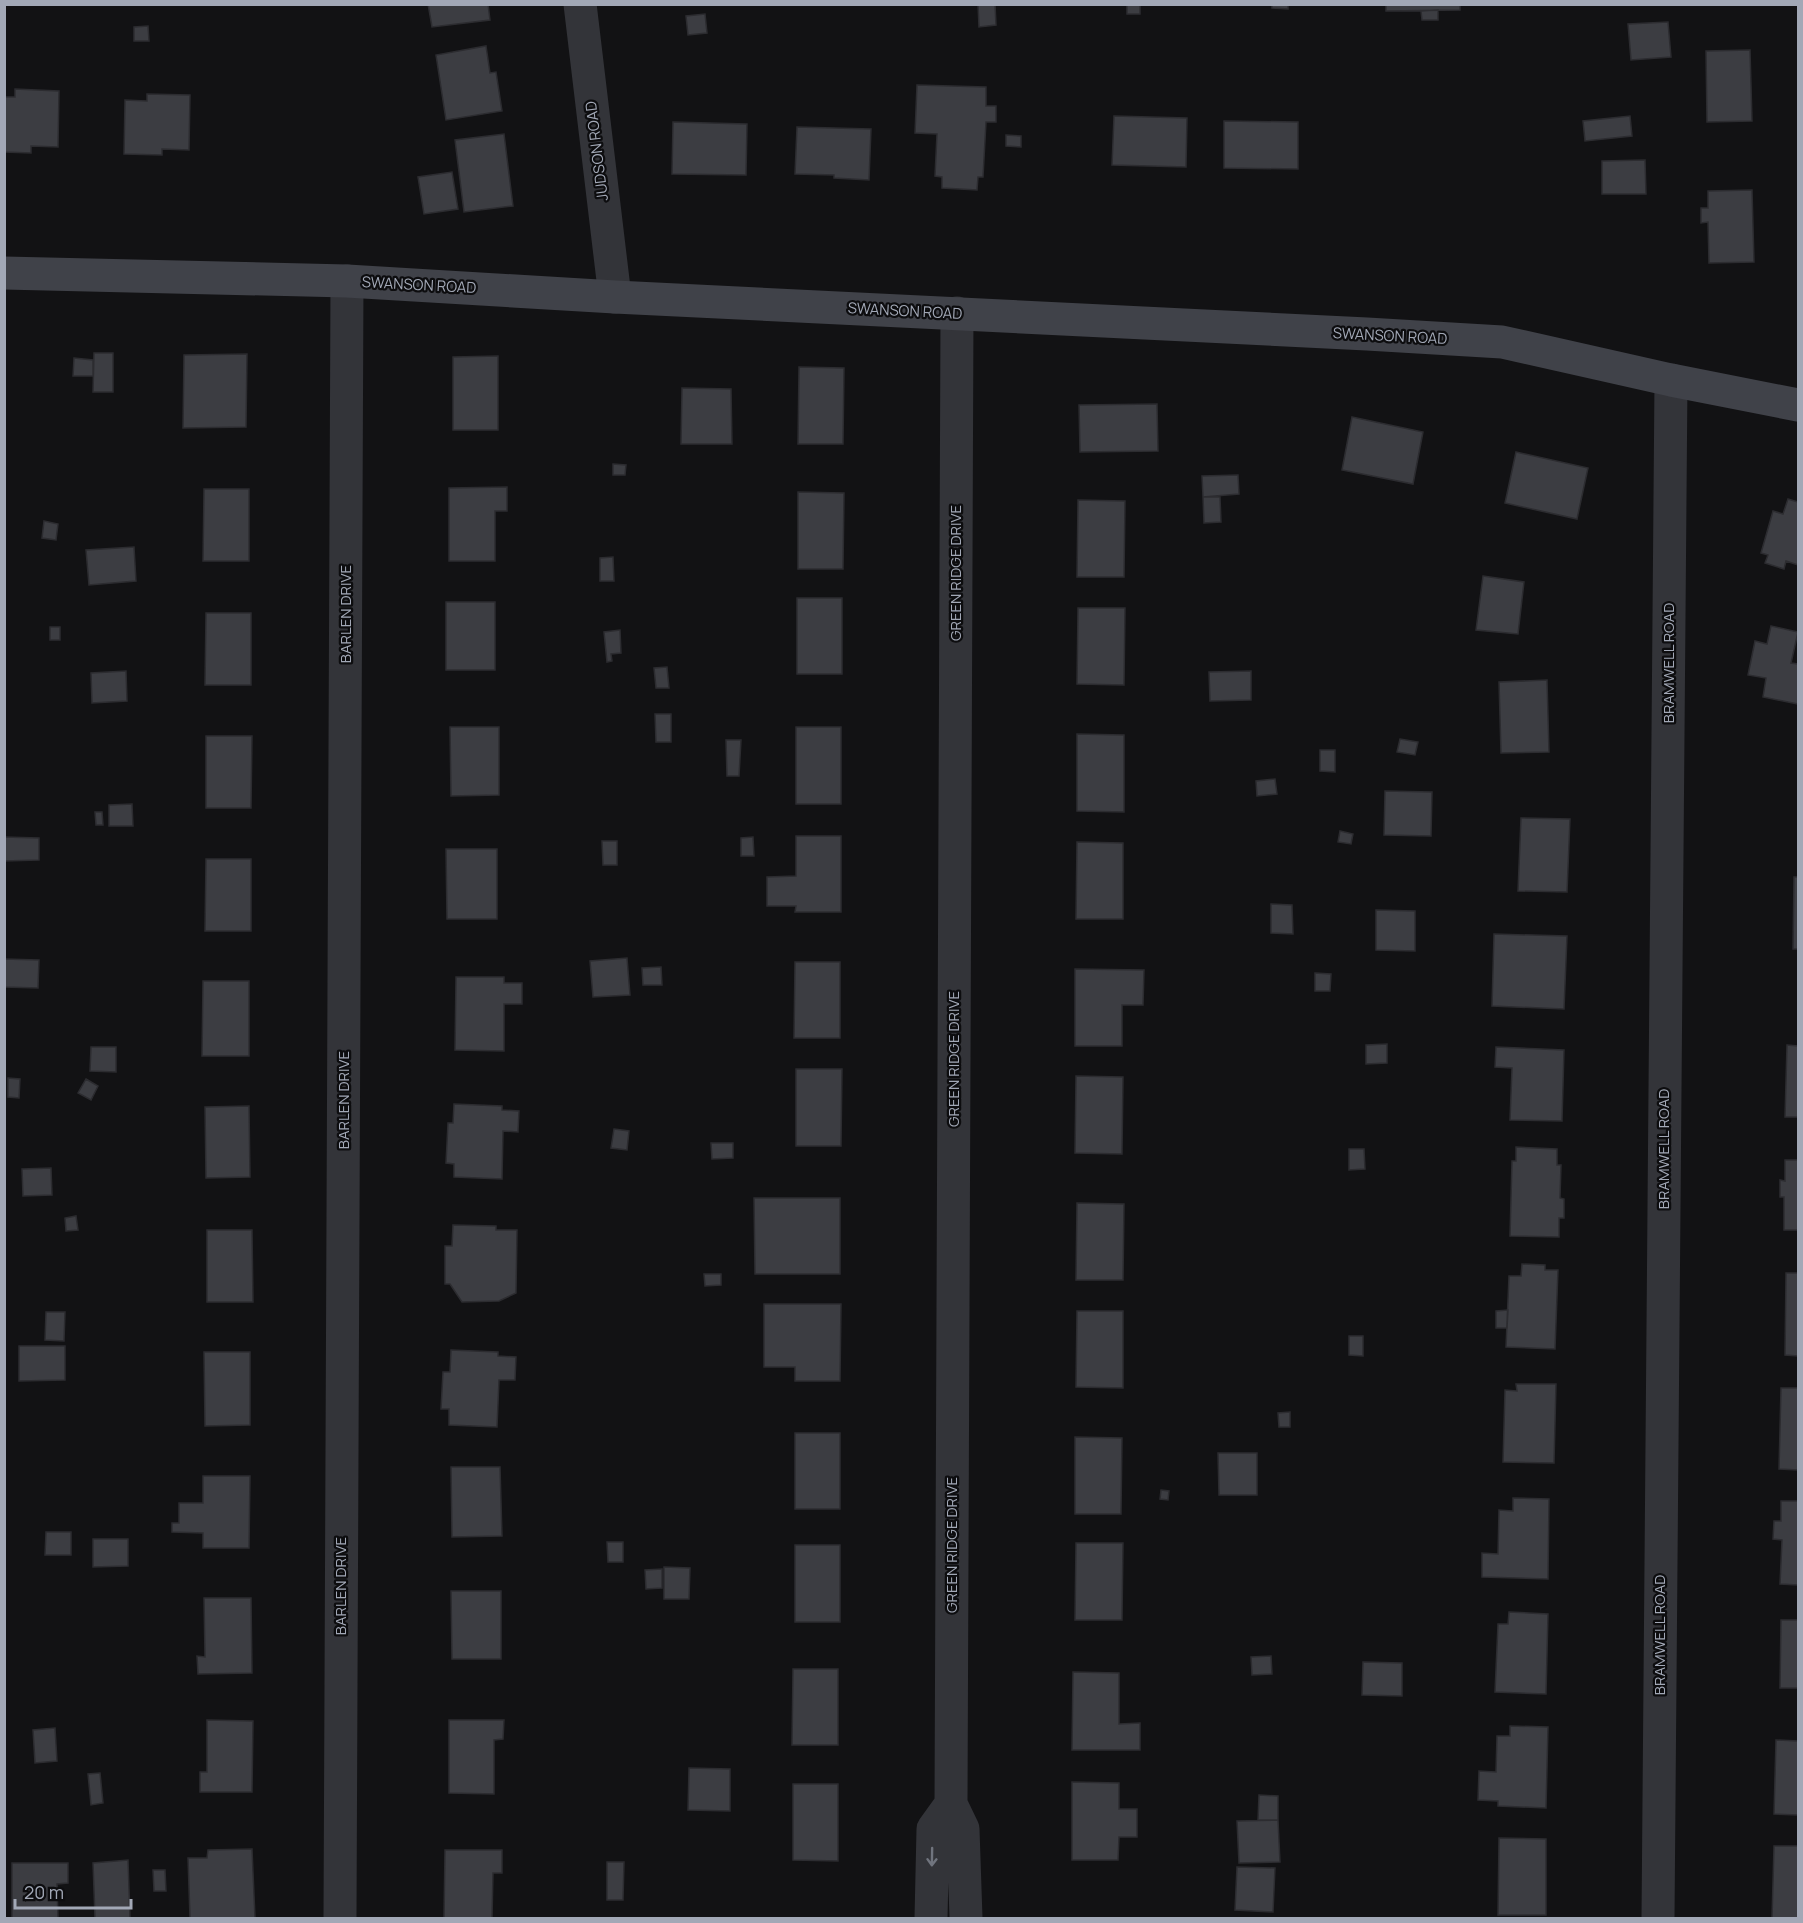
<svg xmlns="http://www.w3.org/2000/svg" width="1803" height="1923" font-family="Manrope,sans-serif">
<rect width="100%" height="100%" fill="#121214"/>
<path fill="#3c3d42" stroke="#2c2c30" stroke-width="1.5" d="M428,4H488L490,20L432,27Z
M978,4H995L996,25L979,27Z
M1127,4H1140V14H1127Z
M1272,4H1288V9L1272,8Z
M1386,4H1460V10L1386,11Z
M1438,10V20H1422L1421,11Z
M705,14L707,33L688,35L686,16Z
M1668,22L1671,57L1631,60L1628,24Z
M148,26L149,41H134V27Z
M486,46L490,73L496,72L502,111L446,120L436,55Z
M1750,50L1752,121L1707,122L1706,51Z
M917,85L986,87V106H996V122H986L983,177H978L977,190L942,188V177L935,176L937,134L915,133Z
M15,89L59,91L58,147L31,146V153L4,152V97H15Z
M147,94L190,95L189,150L162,149V155L124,154L125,100L147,101Z
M1114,116L1187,118L1186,167L1112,165Z
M1630,116L1632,136L1585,141L1583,121Z
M1224,121L1298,122V169L1224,168Z
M673,122L747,124L746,175L672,174Z
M797,127L871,129L869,180L834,178V175L795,174Z
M504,134L513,206L464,212L455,140Z
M1006,135L1021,136V147L1006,146Z
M1645,160L1646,194H1602V161Z
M452,172L458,209L424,214L418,177Z
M1752,190L1754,262L1709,263L1708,222L1701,223V208H1708V191Z
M94,353H113V392H93Z
M247,354L246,427L183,428L184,355Z
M498,356V430H453V357Z
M74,358L93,360V376H73Z
M799,367L844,368L843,444H798Z
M682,388L731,389L732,444H681Z
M1157,404L1158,451L1080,452L1079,405Z
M1352,417L1423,432L1413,484L1342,470Z
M1516,452L1588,468L1577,519L1505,503Z
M613,464L626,465L625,475H613Z
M1238,475L1239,494L1203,497L1202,476Z
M507,487V511H495V561H449V488Z
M204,489H249V561H203Z
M798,492L844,493L843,569H798Z
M1203,497H1220L1221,522L1204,523Z
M1788,499L1798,502V565L1786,561L1784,569L1765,563L1768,555L1761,553L1773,511L1783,514Z
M1078,500L1125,501L1124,577H1077Z
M44,521L58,524L56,540L42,538Z
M134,547L136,581L89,585L86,550Z
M613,557L614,581H600V558Z
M1483,576L1524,582L1518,634L1476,630Z
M797,598H842V674H797Z
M446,602H495V670H446Z
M1078,608H1125L1124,685L1077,684Z
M206,613H251V685H205Z
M1771,626L1798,632L1791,663L1798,664V704L1763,697L1766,678L1748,675L1755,641L1767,644Z
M50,627H60V640H50Z
M620,630L621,653L611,654L612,661L607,662L604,632Z
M667,667L669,688H656L654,668Z
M126,671L127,701L92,703L91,673Z
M1251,671V700L1210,701L1209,672Z
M1547,680L1549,752L1501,753L1499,682Z
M655,714H671V742H656Z
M450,727H499V795L451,796Z
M796,727H841V804H796Z
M1077,734L1124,735V812L1077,811Z
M206,736H252L251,808H206Z
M1400,739L1418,742L1415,755L1397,752Z
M726,740H741L739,776H727Z
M1320,750H1335V772L1320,771Z
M1275,779L1277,794L1257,796L1256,781Z
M1385,791L1432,792L1431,836L1384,835Z
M132,804L133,826H109V805Z
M95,812H102L103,825H96Z
M1521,818L1570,819L1567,892L1518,891Z
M1340,831L1353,834L1351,844L1338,842Z
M796,836H841V912H795L796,906H767V877L796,876Z
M4,837L39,838V860L4,861Z
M753,837L754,856H741V838Z
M602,841H617V865H603Z
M1077,842L1123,843V919H1076Z
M446,849H497V919H447Z
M206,859H251V931H205Z
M1794,877H1798V949H1793Z
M1271,904L1292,905L1293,934L1271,933Z
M1376,910L1415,911V951L1376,950Z
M1494,934L1567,936L1564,1009L1492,1006Z
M627,958L630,995L593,997L590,961Z
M4,959L39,960L38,988L4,987Z
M795,962H840V1038H794Z
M661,967L662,985H643L642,968Z
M1075,969L1144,970L1143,1005H1122V1046H1075Z
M1315,973L1331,974L1330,991H1315Z
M456,977H504V983H522V1004H504V1051L455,1050Z
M203,981H249V1056H202Z
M1387,1044V1063L1366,1064V1045Z
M1787,1045L1798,1046V1117H1785Z
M91,1047H116V1072L90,1071Z
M1496,1047L1564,1050L1562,1121L1510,1120L1512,1068L1495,1067Z
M796,1069H842L841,1146H796Z
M1076,1076L1123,1077L1122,1154L1075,1153Z
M8,1078L20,1079L19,1098L8,1097Z
M86,1079L98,1086L91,1100L78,1093Z
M454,1104L502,1106V1110L519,1111L518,1132L503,1131L502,1179L454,1177V1164L446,1163L448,1123H453Z
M249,1106L250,1177L206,1178L205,1107Z
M614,1129L629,1131L627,1150L611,1148Z
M711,1143H733V1158L712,1159Z
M1516,1147L1557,1149V1165H1561L1560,1198L1564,1199V1218H1559V1237L1510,1236L1512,1161H1516Z
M1349,1149H1364L1365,1169L1349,1170Z
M1785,1160H1798V1230H1784V1197H1780V1180L1785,1181Z
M51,1168L52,1195L23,1196L22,1169Z
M754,1198H840V1274H755Z
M1077,1203L1124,1204L1123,1280H1076Z
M76,1216L78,1230L66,1231L65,1218Z
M453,1225L496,1226V1230H517L516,1293L499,1301L462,1302L450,1284H445V1246H452Z
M207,1230H252L253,1302H207Z
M1522,1264L1545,1265V1270H1558L1555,1349L1506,1347L1509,1276H1521Z
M1786,1273H1798V1356L1785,1355Z
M704,1274H721V1285L705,1286Z
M764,1304H841L840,1381H795V1367H764Z
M1508,1310L1507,1328H1496V1311Z
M1077,1311H1123V1388L1076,1387Z
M46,1312H65L64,1341L45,1340Z
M1349,1336H1363V1356L1349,1355Z
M19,1346H65V1380L19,1381Z
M451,1350L498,1352V1356L516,1357L515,1380H499L497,1427L449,1425V1409H441L443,1372H450Z
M204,1352H250V1425L205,1426Z
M1516,1384H1556L1554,1463L1503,1462L1505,1390L1517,1391Z
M1781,1388H1798V1470L1779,1469Z
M1290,1412V1427H1279L1278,1413Z
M795,1433H840V1509H795Z
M1075,1437L1122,1438L1121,1514H1075Z
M1218,1453H1257V1495H1219Z
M451,1467H500L502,1536L452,1537Z
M203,1476H250L249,1548H203V1533L172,1532V1523H179V1503H203Z
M1161,1490L1169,1491L1168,1500L1160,1499Z
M1513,1498L1549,1499L1548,1579L1482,1577V1553L1498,1554L1499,1510L1513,1511Z
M1781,1501H1798V1585L1780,1584L1782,1540L1773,1539L1774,1521H1781Z
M46,1532H71V1555H45Z
M93,1539H128V1566L93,1567Z
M607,1542H623V1562H608Z
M1076,1543H1123L1122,1620H1075Z
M795,1545H840V1622H795Z
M664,1567L690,1568L689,1599H664Z
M662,1569V1588L646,1589L645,1570Z
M451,1591H501V1659H452Z
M204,1598H251L252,1673L198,1674L197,1656L205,1657Z
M1509,1612L1548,1614L1546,1694L1495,1692L1498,1624H1508Z
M1781,1620H1798V1688H1780Z
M1271,1656L1272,1674L1252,1675L1251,1657Z
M1363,1662L1402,1663V1696L1362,1695Z
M793,1669H838V1745H792Z
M1073,1672L1119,1673V1724L1140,1723V1750H1072Z
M207,1720L253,1721L252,1792H200V1772H207Z
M449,1720H504L503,1739L494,1740V1794L449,1793Z
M1510,1726L1548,1727L1546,1808L1498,1806V1801L1478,1800L1479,1771L1496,1772L1497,1736H1510Z
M55,1728L57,1761L35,1763L33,1730Z
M1776,1740L1798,1741V1815L1774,1814Z
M689,1768L730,1769V1811L688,1810Z
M100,1773L103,1803L91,1805L88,1774Z
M1072,1782L1119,1783V1809H1137V1837H1119L1118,1860H1072Z
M793,1784H838V1861L793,1860Z
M1259,1795L1278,1796V1820H1258Z
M1278,1820L1280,1862L1239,1863L1237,1821Z
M1499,1838L1546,1839V1915H1498Z
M1774,1846H1798V1918H1772Z
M252,1849L255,1918H190L188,1858H207L208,1850Z
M445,1850H502V1873H493L492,1918H444Z
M128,1860L130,1918H95L93,1863Z
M607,1862H624L623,1900H607Z
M12,1863H68V1883L57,1884L58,1918H12Z
M1237,1867L1275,1868L1273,1912L1235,1910Z
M153,1870H165L166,1891H154Z"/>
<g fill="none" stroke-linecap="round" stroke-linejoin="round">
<path stroke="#333439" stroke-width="33" d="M580,4L615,297
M957,313L951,1804L963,1829L966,1918
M340,1918L347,281
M931,1918L933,1829L951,1804
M1658,1918L1671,380"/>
<path stroke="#404249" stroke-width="33" d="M4,273L347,281L615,297L1367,334L1502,342L1671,380L1798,405"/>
</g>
<defs><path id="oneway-shaft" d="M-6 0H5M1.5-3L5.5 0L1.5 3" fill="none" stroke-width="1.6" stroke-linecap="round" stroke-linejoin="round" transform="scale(1.5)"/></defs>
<use stroke="#70747e" href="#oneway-shaft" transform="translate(932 1857) rotate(91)"/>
<g text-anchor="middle" stroke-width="4.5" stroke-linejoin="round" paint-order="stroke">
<g font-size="15" fill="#a2a8b6" stroke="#0d0d0f">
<text transform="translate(597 151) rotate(-97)" y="5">JUDSON ROAD</text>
<text transform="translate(419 285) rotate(3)" y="5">SWANSON ROAD</text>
<text transform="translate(905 311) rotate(3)" y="5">SWANSON ROAD</text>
<text transform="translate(1390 336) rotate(3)" y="5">SWANSON ROAD</text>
<text transform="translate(956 573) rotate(-90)" y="5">GREEN RIDGE DRIVE</text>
<text transform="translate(346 614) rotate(-90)" y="5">BARLEN DRIVE</text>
<text transform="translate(1669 663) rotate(-90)" y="5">BRAMWELL ROAD</text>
<text transform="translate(954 1059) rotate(-90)" y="5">GREEN RIDGE DRIVE</text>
<text transform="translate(344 1100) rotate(-90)" y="5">BARLEN DRIVE</text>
<text transform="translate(1664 1149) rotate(-90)" y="5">BRAMWELL ROAD</text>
<text transform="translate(952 1545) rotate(-90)" y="5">GREEN RIDGE DRIVE</text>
<text transform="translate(341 1586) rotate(-90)" y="5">BARLEN DRIVE</text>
<text transform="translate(1660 1635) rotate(-90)" y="5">BRAMWELL ROAD</text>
</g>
</g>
<rect width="1803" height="1923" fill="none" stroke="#a2a8b6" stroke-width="12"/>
<path d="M15 1899v9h116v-9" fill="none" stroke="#a2a8b6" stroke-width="3"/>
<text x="24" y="1899" font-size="18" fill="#a2a8b6" stroke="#0d0d0f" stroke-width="4.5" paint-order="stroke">20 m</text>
</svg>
